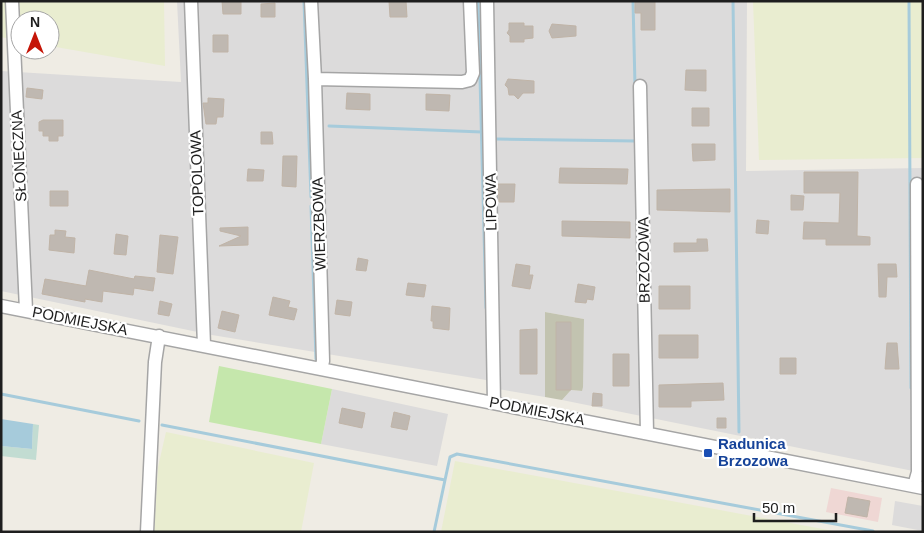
<svg xmlns="http://www.w3.org/2000/svg" width="924" height="533" font-family="Helvetica,sans-serif">
<rect width="100%" height="100%" fill="#efece4"/>
<path fill="#dcdbdb" d="M177,1H747L746,171L923,168V473L562,400L571,390L582,391L584,319L545,312V397L498,389L486,380L212,335L1,291V71L181,82Z
M332,389L448,414L437,466L321,444Z
M895,501L923,506V531L892,525Z"/>
<path fill="#efd7d4" d="M831,488L882,498L878,522L826,512Z"/>
<path fill="#c2c3b0" d="M545,312L584,319L583,387L582,391L571,390L562,400L545,397Z"/>
<path fill="#e9edd0" d="M1,1H164L165,66L50,46V20H20V41L1,37Z
M753,1H923V158L759,160Z
M166,432L314,463L301,532H154L158,467Z
M455,461L839,532H441Z"/>
<path fill="#c5e7ac" d="M219,366L332,389L321,444L209,422Z"/>
<path fill="#c2dcd2" d="M33,424L39,425L36,460L1,456V446L32,449Z"/>
<path fill="#a6cbdb" d="M1,419L33,424L32,449L1,446Z"/>
<g fill="none" stroke-linecap="round" stroke-linejoin="round">
<path stroke="#a6cbdb" stroke-width="3" d="M304,1L311,197
M478,1L486,308
M633,1L635,86
M733,1L739,432
M909,1L911,388
M329,126L482,132
M497,139L636,141
M311,206L316,359
M1,394L139,421
M162,425L445,480L450,457L457,454L873,531
M434,532L445,480"/>
</g>
<path fill="#bfb8b1" stroke="#c0b4a7" d="M222,1H241V14H223Z
M389,1H406L407,17H390Z
M635,1H655V30H641V13H635Z
M275,3V17H261V4Z
M509,23H524V26H533V38L524,39V42H510V36L507,33L509,30Z
M552,24L576,26V36L552,38L549,31Z
M213,35H228V52H213Z
M686,70H706V91L685,90Z
M508,79L534,81V93H523L518,99L514,95H509L508,88L505,85Z
M27,88L43,90L42,99L26,97Z
M347,93L370,94V110L346,109Z
M426,94L450,95L449,111L426,110Z
M208,98L224,99L223,117H217L216,124H206L203,103H208Z
M692,108H709V126H692Z
M43,120H63V136H58V141H49V136H43V131H39V122Z
M261,132H272L273,144H261Z
M692,144H715V160L693,161Z
M283,156H297L296,187L282,186Z
M560,168L628,169L627,184L559,183Z
M248,169L264,170L263,181H247Z
M804,172H858L857,236L870,237V245H826V239H803L804,222L839,223L840,193H804Z
M498,184H515L514,202H499Z
M730,189V212L657,210V190Z
M50,191H68V206H50Z
M791,195L804,196L803,210H791Z
M757,220L769,221L768,234L756,233Z
M562,221L630,222V238L562,236Z
M248,227V245L219,246L241,236L220,231V228Z
M55,230L66,231L65,237L75,238L74,253L49,250L50,235H55Z
M116,234L128,236L126,255L114,254Z
M160,235L178,237L173,274L157,272Z
M697,239H707L708,251L674,252V243H697Z
M358,258L368,260L366,271L356,270Z
M516,264L530,266L529,275H533L530,289L512,286Z
M878,264H896L897,277H887L886,297H879Z
M89,270L134,279L135,276L155,278L153,291L134,288L133,295L103,291L102,302L85,299V302L42,294L45,279L86,286Z
M408,283L426,285L424,297L406,295Z
M578,284L595,287L593,300L587,299L586,303L575,302Z
M659,286H690V309H659Z
M273,297L290,301L288,307L297,309L294,320L269,315Z
M337,300L352,302L350,316L335,314Z
M160,301L172,304L169,316L158,314Z
M432,306L450,308L449,330L433,328V321H431Z
M222,311L239,315L235,332L218,328Z
M556,322H571V390H556Z
M537,329V374H520V330Z
M659,335H698V358H659Z
M887,343H897L899,369H885Z
M613,354H629V386H613Z
M780,358H796V374H780Z
M723,383L724,400L691,401V407H659V385Z
M593,393L602,394V406H592Z
M342,408L365,413L362,428L339,423Z
M394,412L410,416L407,430L391,427Z
M717,418H726V428H717Z
M848,497L870,501L867,517L845,513Z"/>
<g fill="none" stroke-linecap="round" stroke-linejoin="round">
<defs>
<path id="minor" d="M12,1L26,310
M191,1L204,345
M311,1L315,79
M487,1L494,403
M640,86L647,433
M1,306L923,488
M321,369L323,361L315,79L462,82L470,80L473,73L470,1
M914,486L918,472L917,184
M147,532L155,362L159,336"/>
</defs>
<use href="#minor" stroke="#a5a5a5" stroke-width="15"/>
<use href="#minor" stroke="#fff" stroke-width="12"/>
</g>
<rect fill="#1a4fb4" stroke="#fff" stroke-width="2" x="703" y="448" width="10" height="10" rx="2.5"/>
<g text-anchor="middle" stroke-width="4.5" stroke-linejoin="round" paint-order="stroke">
<g font-size="15" fill="#1e1e1e" stroke="#fff">
<text transform="translate(19 156) rotate(-93)" y="5">SŁONECZNA</text>
<text transform="translate(197 173) rotate(-92)" y="5">TOPOLOWA</text>
<text transform="translate(491 202) rotate(-91)" y="5">LIPOWA</text>
<text transform="translate(319 224) rotate(-92)" y="5">WIERZBOWA</text>
<text transform="translate(644 260) rotate(-91)" y="5">BRZOZOWA</text>
<text transform="translate(80 321) rotate(11)" y="5">PODMIEJSKA</text>
<text transform="translate(537 411) rotate(11)" y="5">PODMIEJSKA</text>
</g>
<g font-size="15" font-weight="bold" fill="#164399" stroke="#fff" text-anchor="start">
<text x="718" y="449">Radunica<tspan x="718" dy="17">Brzozowa</tspan></text>
</g>
</g>
<rect width="924" height="533" fill="none" stroke="#1e1e1e" stroke-width="5"/>
<g transform="translate(35 35)"><circle r="24" fill="#ffffff" stroke="#a5a5a5"/>
<path d="M0-4L9 19L0 12L-9 19Z" fill="#c51507"/>
<text y="-8" font-size="14" font-weight="bold" text-anchor="middle" fill="#1e1e1e">N</text>
</g>
<path d="M754 513v8h82v-8" fill="none" stroke="#1e1e1e" stroke-width="2.5"/>
<text x="762" y="513" font-size="15" fill="#1e1e1e" stroke="#ffffff" stroke-width="4" paint-order="stroke">50 m</text>
</svg>
